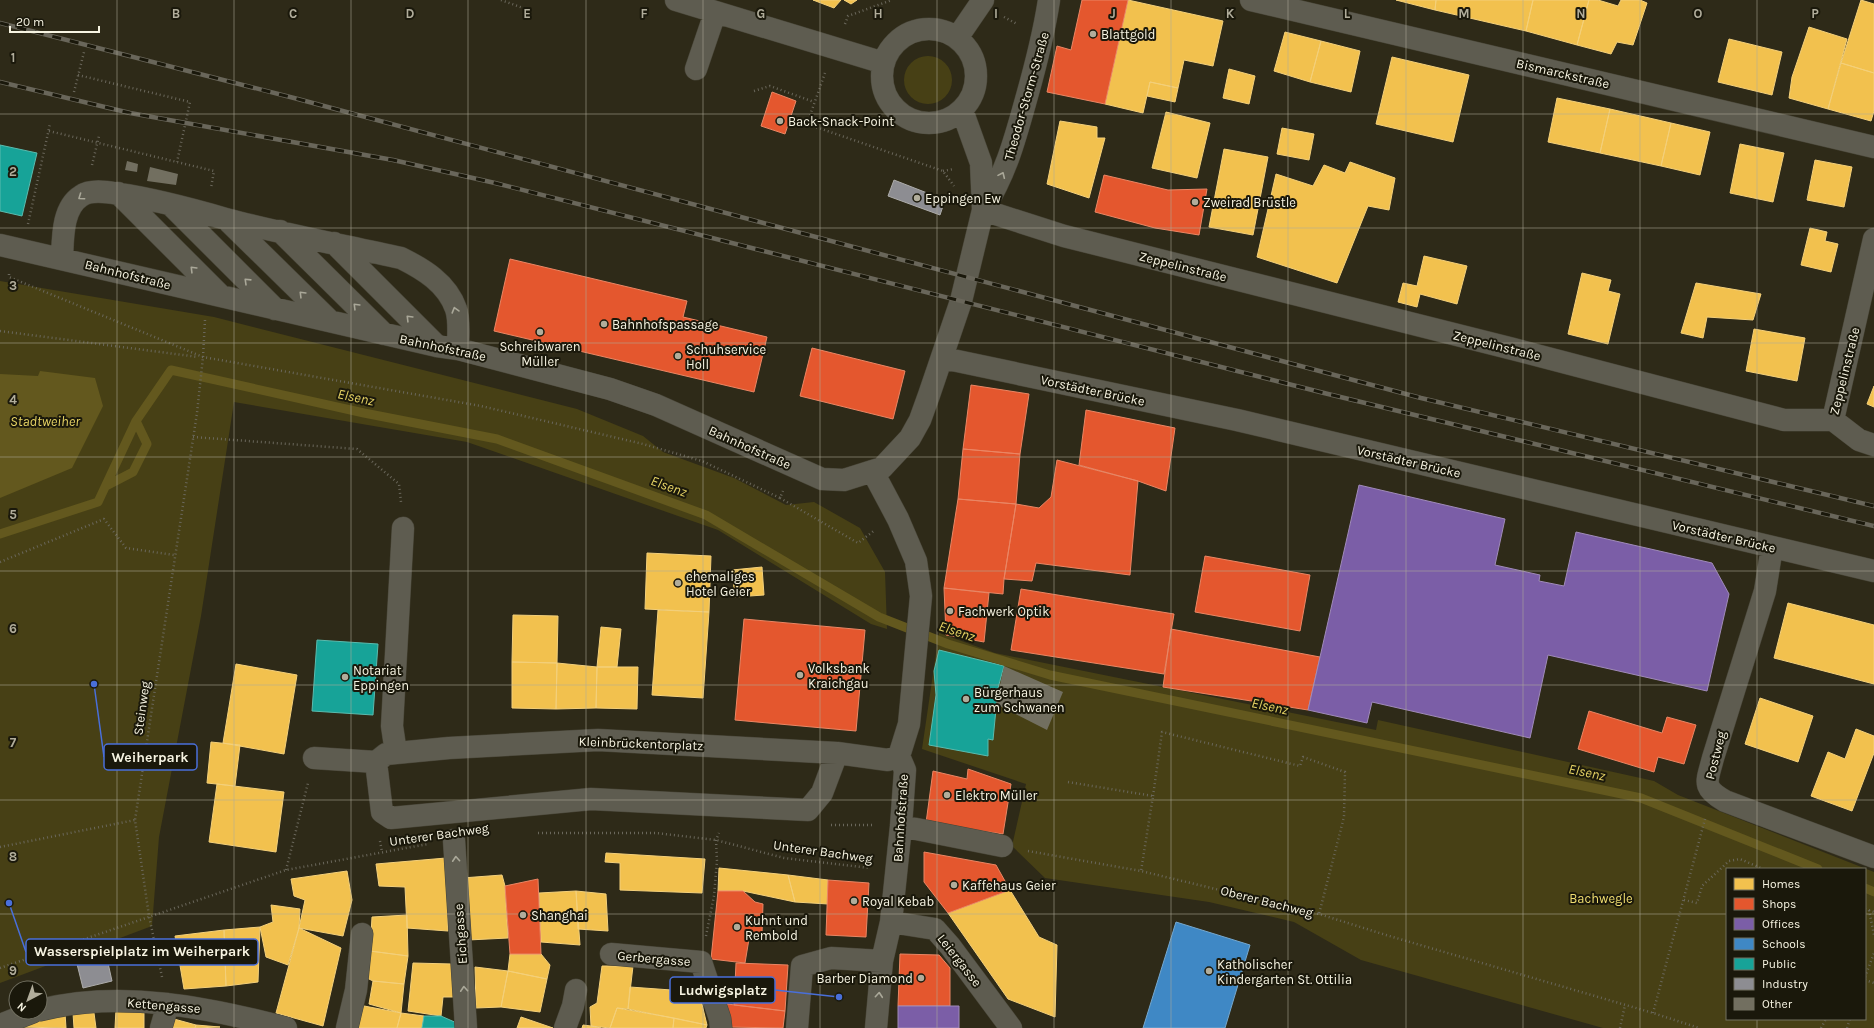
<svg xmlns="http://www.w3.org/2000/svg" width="1874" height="1028" font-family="Karla,sans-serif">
<rect width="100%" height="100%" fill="#2e2a18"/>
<path fill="#474015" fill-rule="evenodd" d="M904 80a24 24 0 1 1 48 0a24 24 0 1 1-48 0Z
M0,281L214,317L577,409L643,436L663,452L734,478L786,505L814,502L860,528L885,572L887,629L871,624L718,530L467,442L234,402L201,616L159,837L152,926L0,983Z
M939,633L995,653L1376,730L1378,720L1654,781L1678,795L1874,872V1028H1603L1361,960L1294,922L1209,902L1045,878L1012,846L1026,784L922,749ZM1727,869H1865V1019H1727Z"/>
<path fill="#63581e" d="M40,371L95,378L103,406L72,468L0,498V374L38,376Z"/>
<path fill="#f2c14e" stroke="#f4d07a" d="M813,0H841L834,8Z
M844,0H857L851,4Z
M1128,0L1223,21L1213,66L1184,60L1178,88L1150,82L1143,113L1105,104Z
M1396,0H1436L1435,10Z
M1436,0H1533L1526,31L1435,10Z
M1533,0H1589L1577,45L1526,31Z
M1589,0H1598L1618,6L1621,0H1640L1647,3L1633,45L1617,42L1611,54L1577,45Z
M1861,0L1874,4V73L1841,63Z
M1809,27L1847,39L1828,109L1789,98L1792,77Z
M1285,32L1321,41L1310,82L1274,71Z
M1729,39L1782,52L1772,95L1718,82Z
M1321,41L1360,51L1351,92L1310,82Z
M1392,57L1469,75L1453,142L1376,124Z
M1841,63L1874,73V111L1871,121L1828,109Z
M1229,69L1255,76L1249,104L1223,98Z
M1150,82L1178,88L1175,102L1147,96Z
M1557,98L1610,109L1600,153L1548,142Z
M1610,109L1671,123L1661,166L1600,153Z
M1166,112L1210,123L1197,178L1152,168Z
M1060,121L1097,127V138H1105L1089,198L1047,184Z
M1671,123L1710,132L1700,175L1661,166Z
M1282,128L1314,134L1309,160L1277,154Z
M1740,144L1784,153L1773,202L1730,193Z
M1224,149L1268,157L1253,235L1209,227Z
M1815,160L1852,167L1844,207L1807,200Z
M1350,162L1395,178L1389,210L1368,206L1337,283L1257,257L1276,174L1313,186L1324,165L1345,173Z
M1810,228L1827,232L1825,241L1838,244L1831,272L1801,265Z
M1424,256L1467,266L1457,304L1420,294L1417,307L1398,302L1403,283L1417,286Z
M1582,273L1611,280L1608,291L1620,294L1608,344L1568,334Z
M1696,283L1761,294L1753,320L1707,317L1703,338L1681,333Z
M1754,329L1805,338L1797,381L1746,371Z
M1874,386V407L1867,404Z
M647,553L711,556L709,612L645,609Z
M762,567L764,595L735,597L732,570Z
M1788,603L1874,625V684L1774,658Z
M658,610L709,612L703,698L652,695Z
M513,615L558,616L557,663L512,662Z
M601,627L621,629L617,667H597Z
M512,662L557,663L556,709L512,708Z
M557,663L597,667L596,708L556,709Z
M236,664L297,675L284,754L223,743Z
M597,667H638L637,709L596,708Z
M1760,698L1813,716L1798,762L1745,744Z
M1856,729L1874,736V753L1852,811L1811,796L1828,752L1845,759Z
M211,742L240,745L235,786L207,783Z
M217,784L284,792L276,852L209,842Z
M606,853L705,859L702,893L620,890V863L605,862Z
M446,858L448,931L407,928L405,887L379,886L376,864Z
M719,868L788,875L795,902L743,891H718Z
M347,871L352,900L343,936L299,928L305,900L294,896L291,879Z
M502,875L505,886L508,938L468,940L462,878Z
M788,875L828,880V904L795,902Z
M1010,890L1039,937L1057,945L1055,1017L1008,999L948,913Z
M576,891L606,894L608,931L578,929Z
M576,891L580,945L541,942L539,893Z
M271,905L300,909L299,928L288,965L266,957L260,927L273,922Z
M407,915L408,956L370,951L372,917Z
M260,927L258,982L226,986L224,930Z
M299,928L341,948L323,1026L276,1013Z
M224,930L226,986L184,989L175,936Z
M370,951L408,956L404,984L373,981L365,977Z
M510,954H541L550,965L547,979L508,971Z
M413,963L452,964L457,997H443L441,1016L408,1011Z
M602,966H633L628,1009L617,1008L610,1028L591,1026L590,1007L597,1003Z
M475,967L508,971L501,1007L476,1008Z
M508,971L547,979L540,1012L501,1007Z
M373,981L404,984L401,1013L369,1004Z
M630,987L699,992L707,1025L628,1009Z
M359,1005L401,1013L397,1028H356Z
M617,1008L674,1018L673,1028H610Z
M116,1009L144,1011V1028H115Z
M65,1013L66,1028L18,1027Z
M73,1013H94L96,1028H74Z
M401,1013L424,1016L422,1028H397Z
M521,1017L553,1028H517Z
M674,1018L707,1025L706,1028H673Z
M174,1019L196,1025L195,1028H171Z
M196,1025L220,1027L195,1028Z
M583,1025L591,1026L601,1028H582Z"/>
<path fill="#e4572e" stroke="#ea8664" d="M1082,0H1128L1105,104L1047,92L1057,46L1071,50Z
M772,92L796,101L785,134L761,126Z
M1104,175L1168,190L1207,189L1199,235L1155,228L1095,212Z
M510,259L687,301L683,317L767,337L754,392L494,331Z
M812,348L905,371L893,419L800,396Z
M971,385L1029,394L1020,454L963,449Z
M1086,410L1175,428L1166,491L1138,481L1079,465Z
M963,449L1020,454L1016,504L958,499Z
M1057,460L1138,481L1130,575L1036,563L1032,581L1004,579L1016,504L1039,508L1051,497Z
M958,499L1016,504L1004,579L1003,594L944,588Z
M1205,556L1310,575L1300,631L1195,612Z
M944,588L989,593L984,642L946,635Z
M1021,589L1174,614L1164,674L1011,650Z
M744,619L865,630L856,731L735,720Z
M1171,629L1320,657L1308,710L1163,687Z
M1589,711L1662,733L1667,717L1696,725L1684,764L1658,757L1654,772L1578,749Z
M968,769L1011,784L1003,834L926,823L933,771L967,779Z
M924,852L996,865L1010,890L948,913L924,882Z
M538,879L541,954H510L505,886Z
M828,880L869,883L866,937L826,935Z
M718,891H743L755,902L763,904L762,933H750L745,963L711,959Z
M900,954L939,955L950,968V1006H898Z
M736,963L788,965L785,1011L734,1005Z
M727,1004L785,1011L783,1028L727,1027Z"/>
<path fill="#7b5ea7" stroke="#a08bb9" d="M1359,485L1505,519L1495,565L1540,575L1539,581L1564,586L1576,532L1712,563L1729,594L1707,691L1548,655L1530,738L1372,702L1367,723L1308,710Z
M898,1006H959V1028H898Z"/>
<path fill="#3f88c5" stroke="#76a8ce" d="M1176,922L1250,945L1225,1028H1143Z"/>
<path fill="#17a398" stroke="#5abbae" d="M0,145L37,153L22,216L0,211Z
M317,640L378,644L373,715L312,711Z
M939,650L1004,666L998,688L993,740L988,739V756L929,745L936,695L934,671Z
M424,1016H441L459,1024V1028H422Z"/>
<path fill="#8d8d92" stroke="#adacaa" d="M894,180L945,200L940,215L888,196Z
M106,954L112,981L83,988L76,960Z"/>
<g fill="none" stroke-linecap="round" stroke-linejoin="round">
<path stroke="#63581e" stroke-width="9" d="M106,486L133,472L147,444L136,421
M0,534L98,502L136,421L171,370L364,413L497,439L706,515L879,617L948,644L1050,675L1641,798L1818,869
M1865,888L1874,892"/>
</g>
<path fill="#726f60" d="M127,161L138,164L137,172L125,170Z
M150,167L178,174L176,185L147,181Z
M1004,666L1063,692L1047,730L996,704Z"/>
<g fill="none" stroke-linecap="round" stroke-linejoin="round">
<defs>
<path id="minor" d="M676,0L884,63
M1251,0L1874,147
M882 76a47 47 0 1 1 94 0a47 47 0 1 1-94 0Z
M957,38L983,0
M696,69L715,13
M118,193L221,296
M172,206L275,309
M983,210L1064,236L1513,349L1784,420H1833L1874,239
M983,210C1007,171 1015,139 1027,96C1036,64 1044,33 1049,0
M226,219L330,321
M280,231L384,334
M334,243L437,346
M0,245L437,346L458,349L610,389L656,405L822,479L844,480L882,468L910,438L920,420L929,395L961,301L983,210L981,163L962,110
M62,258C63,238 62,208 81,196C91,189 107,192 119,194C155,199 191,209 226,219C283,234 342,245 401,258C423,269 447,283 456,309C460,321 458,336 458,349
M943,358L1237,420L1874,571
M1833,420L1859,440L1874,445
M873,472L898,519L916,561L921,596L909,724L899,756L905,770L901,826L891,922L882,961L876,1028
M1772,547L1765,591L1713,758C1707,782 1701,787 1725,801L1874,857
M396,753L392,726L403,528
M314,758L376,762L386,754L449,748L598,740L837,753L888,760L899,756
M376,762L382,812L391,818L591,799L808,810L822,793L837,753
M901,826L1002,846
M454,840L466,1028
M891,922L935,929L950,946L1011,1028
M611,954L701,962L720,1019L721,1028
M40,1010C122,990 207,1007 286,1028
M0,1025L33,1012
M161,1028L168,1004
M347,1028L356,990L362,934
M565,1028L573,1006L576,990
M797,1028L802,966L831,958L882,961"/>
</defs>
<use href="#minor" stroke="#474436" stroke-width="23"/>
<path stroke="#6a675b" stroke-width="2.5" stroke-dasharray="1 3" stroke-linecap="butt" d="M501,0L523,8
M1004,17L1017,24
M845,24L848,16L892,0
M825,73L807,124L943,171L954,186
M78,75L190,102L177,162
M754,91L770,86L814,102
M74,92L84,52
M49,131L214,171L211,188
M92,165L99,136
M943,171L954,169
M28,224L50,124
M9,274V277L203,357L481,406L643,444L702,461L780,498L783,491
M0,331L198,357
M203,357L205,320
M193,437L357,449L399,484L401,502
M780,498L858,543L875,530
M0,562L104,519L126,548L174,555
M1068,782L1153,796L1141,871
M1153,796L1162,732L1300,766L1303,757L1345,772L1344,817L1319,914
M831,825H874
M538,833H656L716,840L784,858L870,868
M380,841L382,852
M0,847L135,820
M1028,851L1141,871L1319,914L1386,935L1653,1013L1699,1028
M286,870L308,783
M1684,900L1697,903L1702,886L1729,861L1740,859L1763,869
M1865,909L1874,912
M1869,910L1874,935
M706,936L714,896L717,861L716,840L719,833
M0,968L286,870L428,844
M162,977L149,916L135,820L197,413L203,357
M1865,977L1874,953
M1865,980L1874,983
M1653,1013L1705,819
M1620,1028L1625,1005
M1821,1028L1826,1019
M1847,1028L1850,1019"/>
<use href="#minor" stroke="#5e5c50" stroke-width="22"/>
<defs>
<path id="rail" d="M0,23L294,98L1421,398L1874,506
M0,82L130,113L393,160L495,183L1328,394L1874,526"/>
</defs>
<use href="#rail" stroke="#69665a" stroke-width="4.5"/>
<use href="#rail" stroke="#1a180b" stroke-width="3" stroke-dasharray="9" stroke-linecap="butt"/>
</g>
<defs><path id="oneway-chevron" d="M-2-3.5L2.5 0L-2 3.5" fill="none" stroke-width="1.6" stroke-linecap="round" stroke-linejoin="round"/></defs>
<g stroke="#aaa899">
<use href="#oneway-chevron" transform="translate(1002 175) rotate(-66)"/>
<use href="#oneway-chevron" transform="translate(81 197) rotate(145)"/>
<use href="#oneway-chevron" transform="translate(193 269) rotate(-135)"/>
<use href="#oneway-chevron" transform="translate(247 281) rotate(-136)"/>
<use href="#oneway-chevron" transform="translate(302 294) rotate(-135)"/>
<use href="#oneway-chevron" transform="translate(356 306) rotate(-135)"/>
<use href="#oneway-chevron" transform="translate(455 310) rotate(-106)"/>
<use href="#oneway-chevron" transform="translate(409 318) rotate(-135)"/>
<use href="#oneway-chevron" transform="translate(456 859) rotate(-94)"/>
<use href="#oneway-chevron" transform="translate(464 989) rotate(-94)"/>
<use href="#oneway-chevron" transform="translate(879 995) rotate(-85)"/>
</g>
<path fill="none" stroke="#b1ad9b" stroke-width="1" stroke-opacity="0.55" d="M117,0V1028M234,0V1028M351,0V1028M468,0V1028M586,0V1028M703,0V1028M820,0V1028M937,0V1028M1054,0V1028M1171,0V1028M1288,0V1028M1406,0V1028M1523,0V1028M1640,0V1028M1757,0V869M0,114H1874M0,228H1874M0,343H1874M0,457H1874M0,571H1874M0,685H1874M0,800H1874M0,914H1727M1865,914H1874M1757,1019V1028"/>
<g fill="#b1ad9b" stroke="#1a180b" stroke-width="1.5">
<circle cx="1093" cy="34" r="4"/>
<circle cx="780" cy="121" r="4"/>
<circle cx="917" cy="198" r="4"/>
<circle cx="1195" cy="202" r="4"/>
<circle cx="604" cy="324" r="4"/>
<circle cx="540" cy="332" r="4"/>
<circle cx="678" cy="356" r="4"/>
<circle cx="678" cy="583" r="4"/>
<circle cx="950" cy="611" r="4"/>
<circle cx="800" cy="675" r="4"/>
<circle cx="345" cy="677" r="4"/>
<circle cx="966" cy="699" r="4"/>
<circle cx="947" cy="795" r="4"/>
<circle cx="954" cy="885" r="4"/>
<circle cx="854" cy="901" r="4"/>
<circle cx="523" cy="915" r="4"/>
<circle cx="737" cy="927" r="4"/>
<circle cx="1209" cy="971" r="4"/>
<circle cx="921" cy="978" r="4"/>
</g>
<g text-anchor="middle" stroke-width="4" stroke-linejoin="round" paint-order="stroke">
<g font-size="13" fill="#f7f4e2" stroke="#1a180b" text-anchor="start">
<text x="1101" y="39">Blattgold</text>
<text x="788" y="126">Back-Snack-Point</text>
<text x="925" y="203">Eppingen Ew</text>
<text x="1203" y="207">Zweirad Brüstle</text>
<text x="612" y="329">Bahnhofspassage</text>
<text x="540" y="351" text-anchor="middle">Schreibwaren<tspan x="540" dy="15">Müller</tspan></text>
<text x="686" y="354">Schuhservice<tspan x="686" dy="15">Holl</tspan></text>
<text x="686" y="581">ehemaliges<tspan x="686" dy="15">Hotel Geier</tspan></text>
<text x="958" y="616">Fachwerk Optik</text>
<text x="808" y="673">Volksbank<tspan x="808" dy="15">Kraichgau</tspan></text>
<text x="353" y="675">Notariat<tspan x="353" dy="15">Eppingen</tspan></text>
<text x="974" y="697">Bürgerhaus<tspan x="974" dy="15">zum Schwanen</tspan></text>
<text x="955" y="800">Elektro Müller</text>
<text x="962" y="890">Kaffehaus Geier</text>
<text x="862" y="906">Royal Kebab</text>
<text x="531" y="920">Shanghai</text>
<text x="745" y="925">Kuhnt und<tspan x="745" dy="15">Rembold</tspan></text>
<text x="1217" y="969">Katholischer<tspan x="1217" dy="15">Kindergarten St. Ottilia</tspan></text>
<text x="913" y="983" text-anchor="end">Barber Diamond</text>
</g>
<g font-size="13" fill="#f7f4e2" stroke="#1a180b">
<text transform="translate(1563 73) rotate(13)" y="5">Bismarckstraße</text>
<text transform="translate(1026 96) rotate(-74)" y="5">Theodor-Storm-Straße</text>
<text transform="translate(1183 266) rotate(14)" y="5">Zeppelinstraße</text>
<text transform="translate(128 274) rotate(14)" y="5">Bahnhofstraße</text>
<text transform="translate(1497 345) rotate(14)" y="5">Zeppelinstraße</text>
<text transform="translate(443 347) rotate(12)" y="5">Bahnhofstraße</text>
<text transform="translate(1844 371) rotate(-76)" y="5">Zeppelinstraße</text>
<text transform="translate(1093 390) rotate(12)" y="5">Vorstädter Brücke</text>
<text transform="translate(750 447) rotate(24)" y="5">Bahnhofstraße</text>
<text transform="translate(1409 461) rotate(13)" y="5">Vorstädter Brücke</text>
<text transform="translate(1724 536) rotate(13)" y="5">Vorstädter Brücke</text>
<text transform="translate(141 708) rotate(-82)" y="5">Steinweg</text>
<text transform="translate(641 743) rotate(2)" y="5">Kleinbrückentorplatz</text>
<text transform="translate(1715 755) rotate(-76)" y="5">Postweg</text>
<text transform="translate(900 818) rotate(-86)" y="5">Bahnhofstraße</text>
<text transform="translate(439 834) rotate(-8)" y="5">Unterer Bachweg</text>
<text transform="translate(823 851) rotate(8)" y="5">Unterer Bachweg</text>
<text transform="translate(1267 901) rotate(14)" y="5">Oberer Bachweg</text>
<text transform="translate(460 934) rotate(-94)" y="5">Eichgasse</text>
<text transform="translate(654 958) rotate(5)" y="5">Gerbergasse</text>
<text transform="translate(960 960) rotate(52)" y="5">Leiergasse</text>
<text transform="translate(164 1005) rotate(5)" y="5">Kettengasse</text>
</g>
<g font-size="13" fill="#f1de70" stroke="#1a180b">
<text x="1601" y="903">Bachwegle</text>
</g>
<g font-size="14" font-style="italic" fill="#e6d364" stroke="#1a180b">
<text transform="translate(356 397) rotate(12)" y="5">Elsenz</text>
<text x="45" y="426">Stadtweiher</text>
<text transform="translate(669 486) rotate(20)" y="5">Elsenz</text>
<text transform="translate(957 631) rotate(19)" y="5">Elsenz</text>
<text transform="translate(1270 706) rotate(12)" y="5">Elsenz</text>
<text transform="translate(1587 772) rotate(12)" y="5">Elsenz</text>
</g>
</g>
<g font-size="13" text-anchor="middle" font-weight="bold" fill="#b1ad9b" stroke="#1a180b" stroke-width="4" stroke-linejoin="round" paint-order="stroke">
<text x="176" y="18">B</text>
<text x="293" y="18">C</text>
<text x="410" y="18">D</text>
<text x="527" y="18">E</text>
<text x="644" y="18">F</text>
<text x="761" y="18">G</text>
<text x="878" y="18">H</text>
<text x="996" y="18">I</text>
<text x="1113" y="18">J</text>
<text x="1230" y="18">K</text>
<text x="1347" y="18">L</text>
<text x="1464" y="18">M</text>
<text x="1581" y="18">N</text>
<text x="1698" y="18">O</text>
<text x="1815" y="18">P</text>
<text x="13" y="62">1</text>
<text x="13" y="176">2</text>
<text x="13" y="290">3</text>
<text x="13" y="404">4</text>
<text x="13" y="519">5</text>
<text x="13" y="633">6</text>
<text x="13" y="747">7</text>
<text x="13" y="861">8</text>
<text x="13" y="975">9</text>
</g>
<path fill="none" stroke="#496fda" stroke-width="1.5" d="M94 684L104 757M9 903L26 952M839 997L775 990"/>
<g fill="#496fda" stroke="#1a180b" stroke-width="1.5">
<circle cx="94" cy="684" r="4"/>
<circle cx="9" cy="903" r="4"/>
<circle cx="839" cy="997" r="4"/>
</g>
<g fill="#1a180b" stroke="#496fda" stroke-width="1.5">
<rect x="104" y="744" width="93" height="26" rx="4"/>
<rect x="26" y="939" width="232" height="26" rx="4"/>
<rect x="670" y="977" width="105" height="26" rx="4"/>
</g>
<g font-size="14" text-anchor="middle" font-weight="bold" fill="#f7f4e2">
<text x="150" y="762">Weiherpark</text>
<text x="142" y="956">Wasserspielplatz im Weiherpark</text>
<text x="723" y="995">Ludwigsplatz</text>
</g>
<rect x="1726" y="868" width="140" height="152" fill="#1a180b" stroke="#727061"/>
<rect x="1734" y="878" width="20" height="12" fill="#f2c14e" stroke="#727061"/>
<text x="1762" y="888" font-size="12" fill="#f7f4e2">Homes</text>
<rect x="1734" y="898" width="20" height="12" fill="#e4572e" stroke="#727061"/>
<text x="1762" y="908" font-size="12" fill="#f7f4e2">Shops</text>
<rect x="1734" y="918" width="20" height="12" fill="#7b5ea7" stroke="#727061"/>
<text x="1762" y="928" font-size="12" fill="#f7f4e2">Offices</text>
<rect x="1734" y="938" width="20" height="12" fill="#3f88c5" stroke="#727061"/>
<text x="1762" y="948" font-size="12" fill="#f7f4e2">Schools</text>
<rect x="1734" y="958" width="20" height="12" fill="#17a398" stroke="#727061"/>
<text x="1762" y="968" font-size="12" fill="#f7f4e2">Public</text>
<rect x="1734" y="978" width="20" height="12" fill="#8d8d92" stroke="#727061"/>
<text x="1762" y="988" font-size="12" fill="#f7f4e2">Industry</text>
<rect x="1734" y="998" width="20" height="12" fill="#726f60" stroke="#727061"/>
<text x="1762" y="1008" font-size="12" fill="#f7f4e2">Other</text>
<g transform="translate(28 1000) rotate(221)"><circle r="19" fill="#1a180b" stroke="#727061"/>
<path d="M0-3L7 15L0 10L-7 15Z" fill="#b1ad9b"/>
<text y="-6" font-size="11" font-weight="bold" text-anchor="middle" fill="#f7f4e2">N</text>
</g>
<path d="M10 26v6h89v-6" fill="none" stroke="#f7f4e2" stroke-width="2"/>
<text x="16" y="26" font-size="12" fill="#f7f4e2" stroke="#1a180b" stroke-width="3" paint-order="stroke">20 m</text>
</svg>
